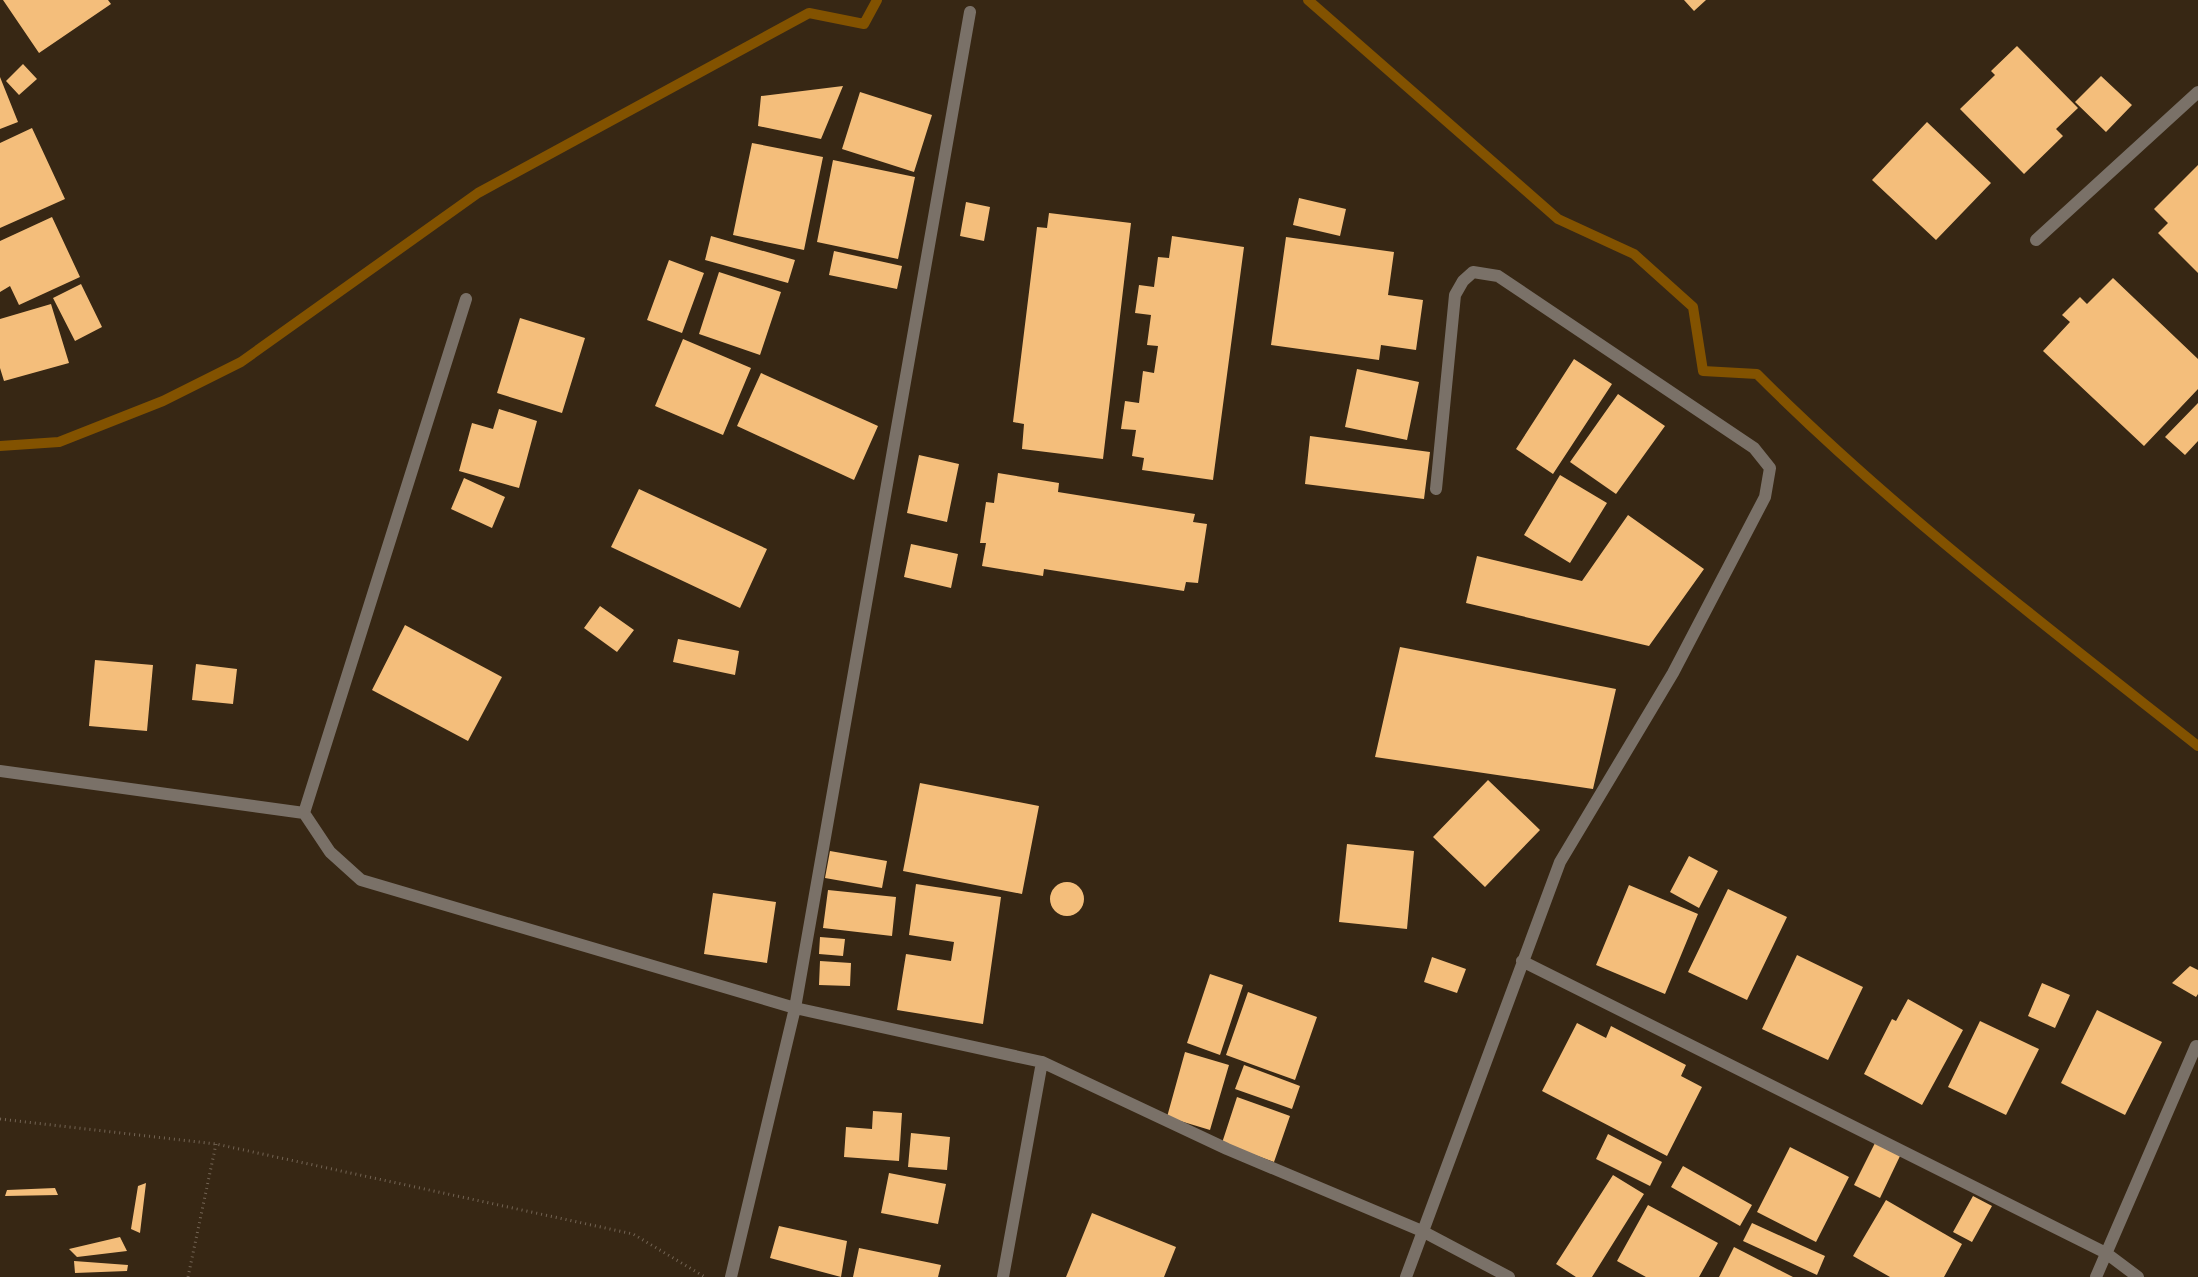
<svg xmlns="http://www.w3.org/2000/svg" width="2198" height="1277" font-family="Ubuntu,sans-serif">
<rect width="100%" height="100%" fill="#372714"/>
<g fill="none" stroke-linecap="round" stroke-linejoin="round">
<path stroke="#825200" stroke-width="10" d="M1308,0L1558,219L1634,254L1693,307L1703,371L1757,374C1893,510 2047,627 2198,746
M0,446L59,442L163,401L241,362L478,193L809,13L864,24L877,0"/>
</g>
<path fill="#f4be7b" d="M3,0H108L111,4L39,53Z
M1684,0H1706L1694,11Z
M2017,46L2078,108L2056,129L2063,136L2024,174L1960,109L1995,75L1991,71Z
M23,64L37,79L19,95L6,81Z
M2101,76L2132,105L2106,132L2075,102Z
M0,77L18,122L0,129Z
M843,86L821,139L758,126L761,96Z
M860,92L932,115L914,172L842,149Z
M1927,122L1991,183L1936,240L1872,180Z
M32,128L65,199L0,228V143Z
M752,143L823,157L804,250L733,235Z
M833,160L915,177L898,259L817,242Z
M2198,165V273L2158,233L2168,223L2154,209Z
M1299,198L1346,209L1340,236L1293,225Z
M966,202L990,207L984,241L960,236Z
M1049,213L1131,223L1103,459L1022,449L1024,424L1013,422L1037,227L1047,228Z
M52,217L80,277L19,305L10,286L0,292V241Z
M711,236L795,260L788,283L705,260Z
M1172,236L1244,247L1213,480L1142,470L1144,458L1132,456L1136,430L1121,429L1125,401L1139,403L1143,371L1154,373L1158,346L1147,345L1151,315L1135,313L1139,285L1154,287L1158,257L1169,258Z
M1286,237L1394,252L1388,295L1423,300L1416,350L1381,345L1379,360L1271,345Z
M834,251L902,266L897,289L829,275Z
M669,260L704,273L682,333L647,320Z
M719,272L781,292L760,355L699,334Z
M2113,278L2198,359V389L2144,446L2043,351L2070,322L2062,315L2080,297L2087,304Z
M81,284L102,327L75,341L53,298Z
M51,304L69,363L4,381L0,368V319Z
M520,318L585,338L562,413L497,393Z
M683,339L751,368L723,435L655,406Z
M1574,359L1612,384L1553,474L1516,449Z
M1357,369L1419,382L1407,440L1345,427Z
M761,373L878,426L854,480L737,426Z
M1618,394L1665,426L1616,494L1570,462Z
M2198,403V441L2185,455L2165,437Z
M499,409L537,421L519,488L459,471L472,423L493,429Z
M1310,436L1430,452L1424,499L1305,484Z
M919,455L959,464L947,522L907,513Z
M998,473L1059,483L1058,492L1195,514L1193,522L1207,524L1198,583L1186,582L1184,591L1044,569L1043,576L982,566L986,543H980L986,502L994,503Z
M1560,475L1607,503L1570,563L1524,535Z
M464,478L505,497L492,528L451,509Z
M639,489L767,549L740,608L611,547Z
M1628,515L1704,569L1649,646L1466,603L1477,556L1582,581Z
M911,544L958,554L951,588L904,577Z
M600,606L634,630L617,652L584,628Z
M405,625L502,677L468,741L372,690Z
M678,639L739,651L735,675L673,662Z
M1400,647L1616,689L1593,789L1375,757Z
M95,660L153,665L147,731L89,726Z
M196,664L237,669L233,704L192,700Z
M1488,780L1540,830L1485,887L1433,837Z
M920,783L1039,806L1022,894L903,871Z
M1347,844L1414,851L1407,929L1339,922Z
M830,851L887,861L882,888L825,878Z
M1689,856L1718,871L1699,908L1670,892Z
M1050 899a17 17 0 1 1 34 0a17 17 0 1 1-34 0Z
M916,884L1001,897L983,1024L897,1010L906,954L951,961L954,942L909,935Z
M1629,885L1698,914L1665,994L1596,965Z
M1728,889L1787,917L1747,1000L1688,972Z
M828,890L896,897L892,936L823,928Z
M713,893L776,902L767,963L704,954Z
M820,937L845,939L843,956L819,954Z
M1797,955L1863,987L1828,1060L1762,1029Z
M1432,957L1466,969L1457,993L1424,982Z
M820,961L851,963L850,986L819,985Z
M2190,966L2198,970V994L2196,997L2172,983Z
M1210,974L1243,985L1220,1055L1187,1043Z
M2042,983L2070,995L2055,1028L2028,1016Z
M1248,992L1317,1017L1295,1080L1226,1055Z
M1908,999L1963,1030L1922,1105L1864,1074L1892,1019L1896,1021Z
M2097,1010L2162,1042L2125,1115L2061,1083Z
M1980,1021L2039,1049L2006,1115L1948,1087Z
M1577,1023L1606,1038L1611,1026L1686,1065L1681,1076L1702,1087L1667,1156L1542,1091Z
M1185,1052L1229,1065L1210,1130L1167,1117Z
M1244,1065L1300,1086L1292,1109L1235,1089Z
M1237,1097L1290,1116L1274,1162L1222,1143Z
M873,1111L902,1113L899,1161L844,1157L846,1127L872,1129Z
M911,1133L950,1137L947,1170L908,1167Z
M1608,1134L1662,1162L1650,1186L1596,1159Z
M1875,1143L1900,1156L1880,1198L1854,1185Z
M1790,1147L1849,1177L1816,1242L1757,1212Z
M1683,1166L1752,1205L1740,1226L1671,1187Z
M889,1173L946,1184L938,1224L881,1213Z
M1613,1175L1644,1194L1592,1277H1576L1556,1264Z
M146,1183L140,1233L131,1229L138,1186Z
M55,1188L58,1195L5,1196L7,1190Z
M1973,1196L1992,1206L1972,1242L1953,1232Z
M1886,1200L1962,1244L1944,1277H1890L1853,1256Z
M1648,1205L1718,1243L1699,1277H1646L1617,1261Z
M1092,1213L1176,1247L1164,1277H1066Z
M1752,1223L1825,1256L1817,1275L1743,1241Z
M779,1226L847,1241L841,1277L770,1258Z
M120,1237L127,1251L77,1257L69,1249Z
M1734,1247L1793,1277H1719Z
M859,1248L941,1265L938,1277H853Z
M74,1261L128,1265L127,1271L75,1273Z"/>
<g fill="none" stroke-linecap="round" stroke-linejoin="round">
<path stroke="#736454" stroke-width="3" stroke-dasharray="1 4" stroke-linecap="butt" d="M0,1119L216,1144L633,1234L705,1277
M188,1277L216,1144"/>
<path stroke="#7a7168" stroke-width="12" d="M2036,240L2198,92
M0,771L304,813L330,852L361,880L795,1008L1042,1062L1227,1149L1422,1231L1509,1277
M304,813L466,299
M1522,961L2106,1253L2138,1277
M731,1277L795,1008L970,12
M1003,1277L1042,1062
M1406,1277L1560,862L1673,673L1765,497L1770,468L1754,448L1498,276L1473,272L1463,281L1455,295L1436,489
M2096,1277L2196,1046"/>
</g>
</svg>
